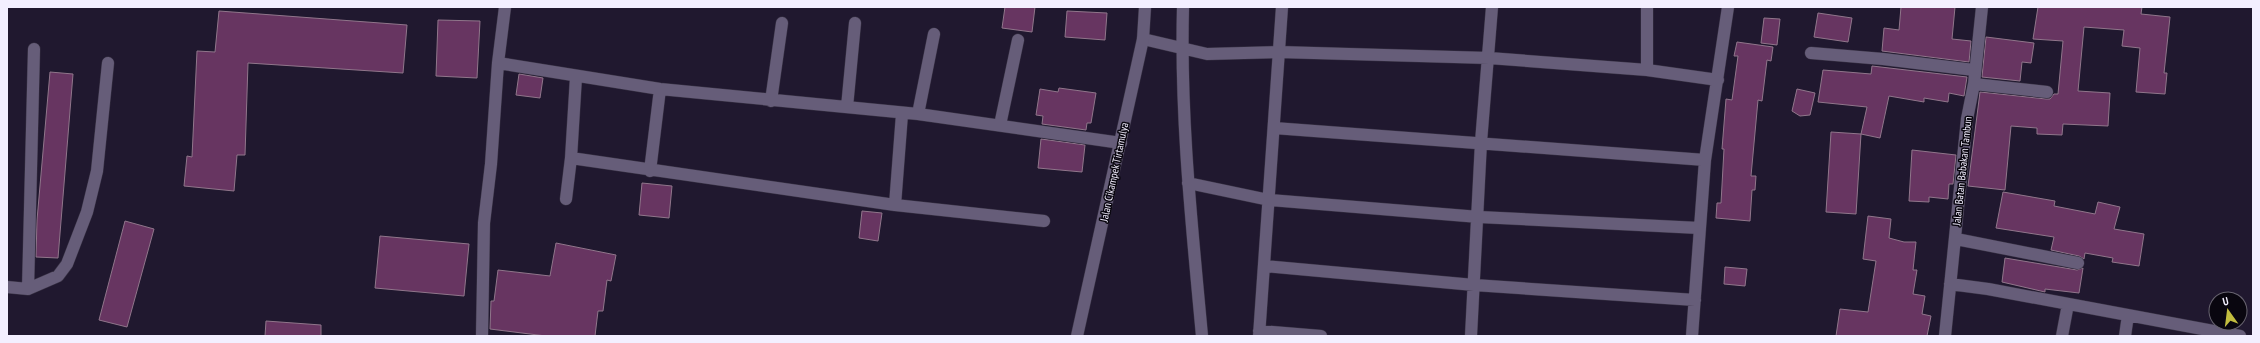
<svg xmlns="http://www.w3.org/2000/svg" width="2260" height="343" font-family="'PT Sans Narrow',sans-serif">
<rect width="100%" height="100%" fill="#20182f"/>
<path fill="#673561" stroke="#90768b" d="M1005,7H1035L1032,32L1002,28Z
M1901,7H1955L1952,39L1971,41L1969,62L1882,51L1884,28L1899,30Z
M2038,7H2142L2141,14L2170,17L2164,73H2167L2165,94L2136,92L2140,48L2122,46L2124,30L2084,27L2078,91L2110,93L2108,126L2063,124L2062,135L2037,134V128L2011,126L2005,190L1968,186L1980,92L2046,99H2050L2054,94H2058L2063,41L2033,39Z
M219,11L407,25L403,73L248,63L245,155H237L234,191L184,186L187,156L192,157L197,51L215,52Z
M1067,11L1107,13L1105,40L1065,37Z
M1818,13L1852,18L1848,42L1814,37Z
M1764,18L1780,19L1777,45L1761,43Z
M438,20L480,21L477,78L436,76Z
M1986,37L2034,43L2031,63L2022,62L2020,81L1982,77Z
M1737,42L1773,47L1771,61L1767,60L1762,101L1758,100L1751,176H1756L1755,190H1752L1750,221L1716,218L1717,203H1721L1724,149H1722L1726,99L1732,100L1738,56H1734Z
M1872,66L1967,77L1964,96L1949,93L1948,102L1924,98V102L1889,96L1880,138L1861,134L1867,107L1818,102L1823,70L1871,74Z
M50,72L73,74L58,258L36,257L37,220Z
M519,74L543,78L540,98L516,95Z
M1059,88L1096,93L1091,123H1087L1086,130L1042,124L1043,116L1036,115L1040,89L1058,92Z
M1797,89L1815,93L1810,115L1800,116L1792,111Z
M1831,132L1861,134L1856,214L1826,212Z
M1041,139L1085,145L1082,172L1038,168Z
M1912,150L1956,155L1953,184H1949L1948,199L1929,197V202L1909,201Z
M642,183L672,186L669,218L639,215Z
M2003,192L2055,201L2054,206L2095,214L2098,202L2120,207L2114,229L2144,234L2139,266L2112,262L2113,258L2085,253L2084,259L2079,256L2051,250L2054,237L1996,228Z
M862,211L882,213L878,241L859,238Z
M1868,216L1891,219L1889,238L1904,242H1916L1913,270H1917L1913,294L1925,296L1922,314L1931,316L1927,336H1836L1840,309L1868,312L1876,261L1863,259Z
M125,221L154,229L127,327L99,320Z
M380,236L469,244L464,296L375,288Z
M556,243L616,255L611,281L607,280L603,311H598L595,336H546L490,329L491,301H494L498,270L550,276Z
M2005,258L2077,270L2083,268L2079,293L2045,289V292L2002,282Z
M1725,267L1747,269L1745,286L1724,284Z
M266,321L321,325V336H265Z"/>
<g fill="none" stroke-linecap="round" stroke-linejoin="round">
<defs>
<path id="minor" d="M1183,7C1180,117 1192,227 1202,336
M1143,39L1207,54L1279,52L1489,58L1647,70L1718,80
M1811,53L1883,59L1974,70
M498,63L660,89L918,114L1121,143
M1647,70V7
M576,77L571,158L895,205L1044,221
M1974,84L2047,92
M771,101L782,23
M847,107L855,23
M918,114L934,34
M1000,125L1018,40
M1274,128L1705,160
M650,171L660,89
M1188,183L1269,200L1479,217L1699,228
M566,199L571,158
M895,205L902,114
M1956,239L2078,263
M1264,266L1474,285L1695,300
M1950,284L1988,289L2240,336
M7,287L28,289L34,49
M28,289L58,276L67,264L87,212L97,171L108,63
M1259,331L1321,336
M482,336L484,223L491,164L498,63L505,7
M1259,336L1282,7
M1471,336L1481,142L1492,7
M1692,336L1705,160L1728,7
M1945,336L1967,119L1974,84L1982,7
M2062,336L2068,304
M2125,336L2128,315"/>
<path id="tertiary" d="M1077,336L1143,39L1145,7"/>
</defs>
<use href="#minor" stroke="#393345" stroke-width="13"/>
<use href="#tertiary" stroke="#393345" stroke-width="13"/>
<use href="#minor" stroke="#665d79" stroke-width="12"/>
<use href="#tertiary" stroke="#665d79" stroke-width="12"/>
</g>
<g text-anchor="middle" stroke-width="3" stroke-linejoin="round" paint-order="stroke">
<g font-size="11" fill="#f3efff" stroke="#09060f">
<text transform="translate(1962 171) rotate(-84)" y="4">Jalan Batan Babakan Tambun</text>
<text transform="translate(1114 172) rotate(-78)" y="4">Jalan Cikampek Tirtamulya</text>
</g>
</g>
<rect width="2260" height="343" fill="none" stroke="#f3efff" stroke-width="16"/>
<g transform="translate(2228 311) rotate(346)"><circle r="19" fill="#09060f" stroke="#67636f"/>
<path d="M0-3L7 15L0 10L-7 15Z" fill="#c2bd3f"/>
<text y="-6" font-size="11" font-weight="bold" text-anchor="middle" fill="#f3efff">U</text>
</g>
</svg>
